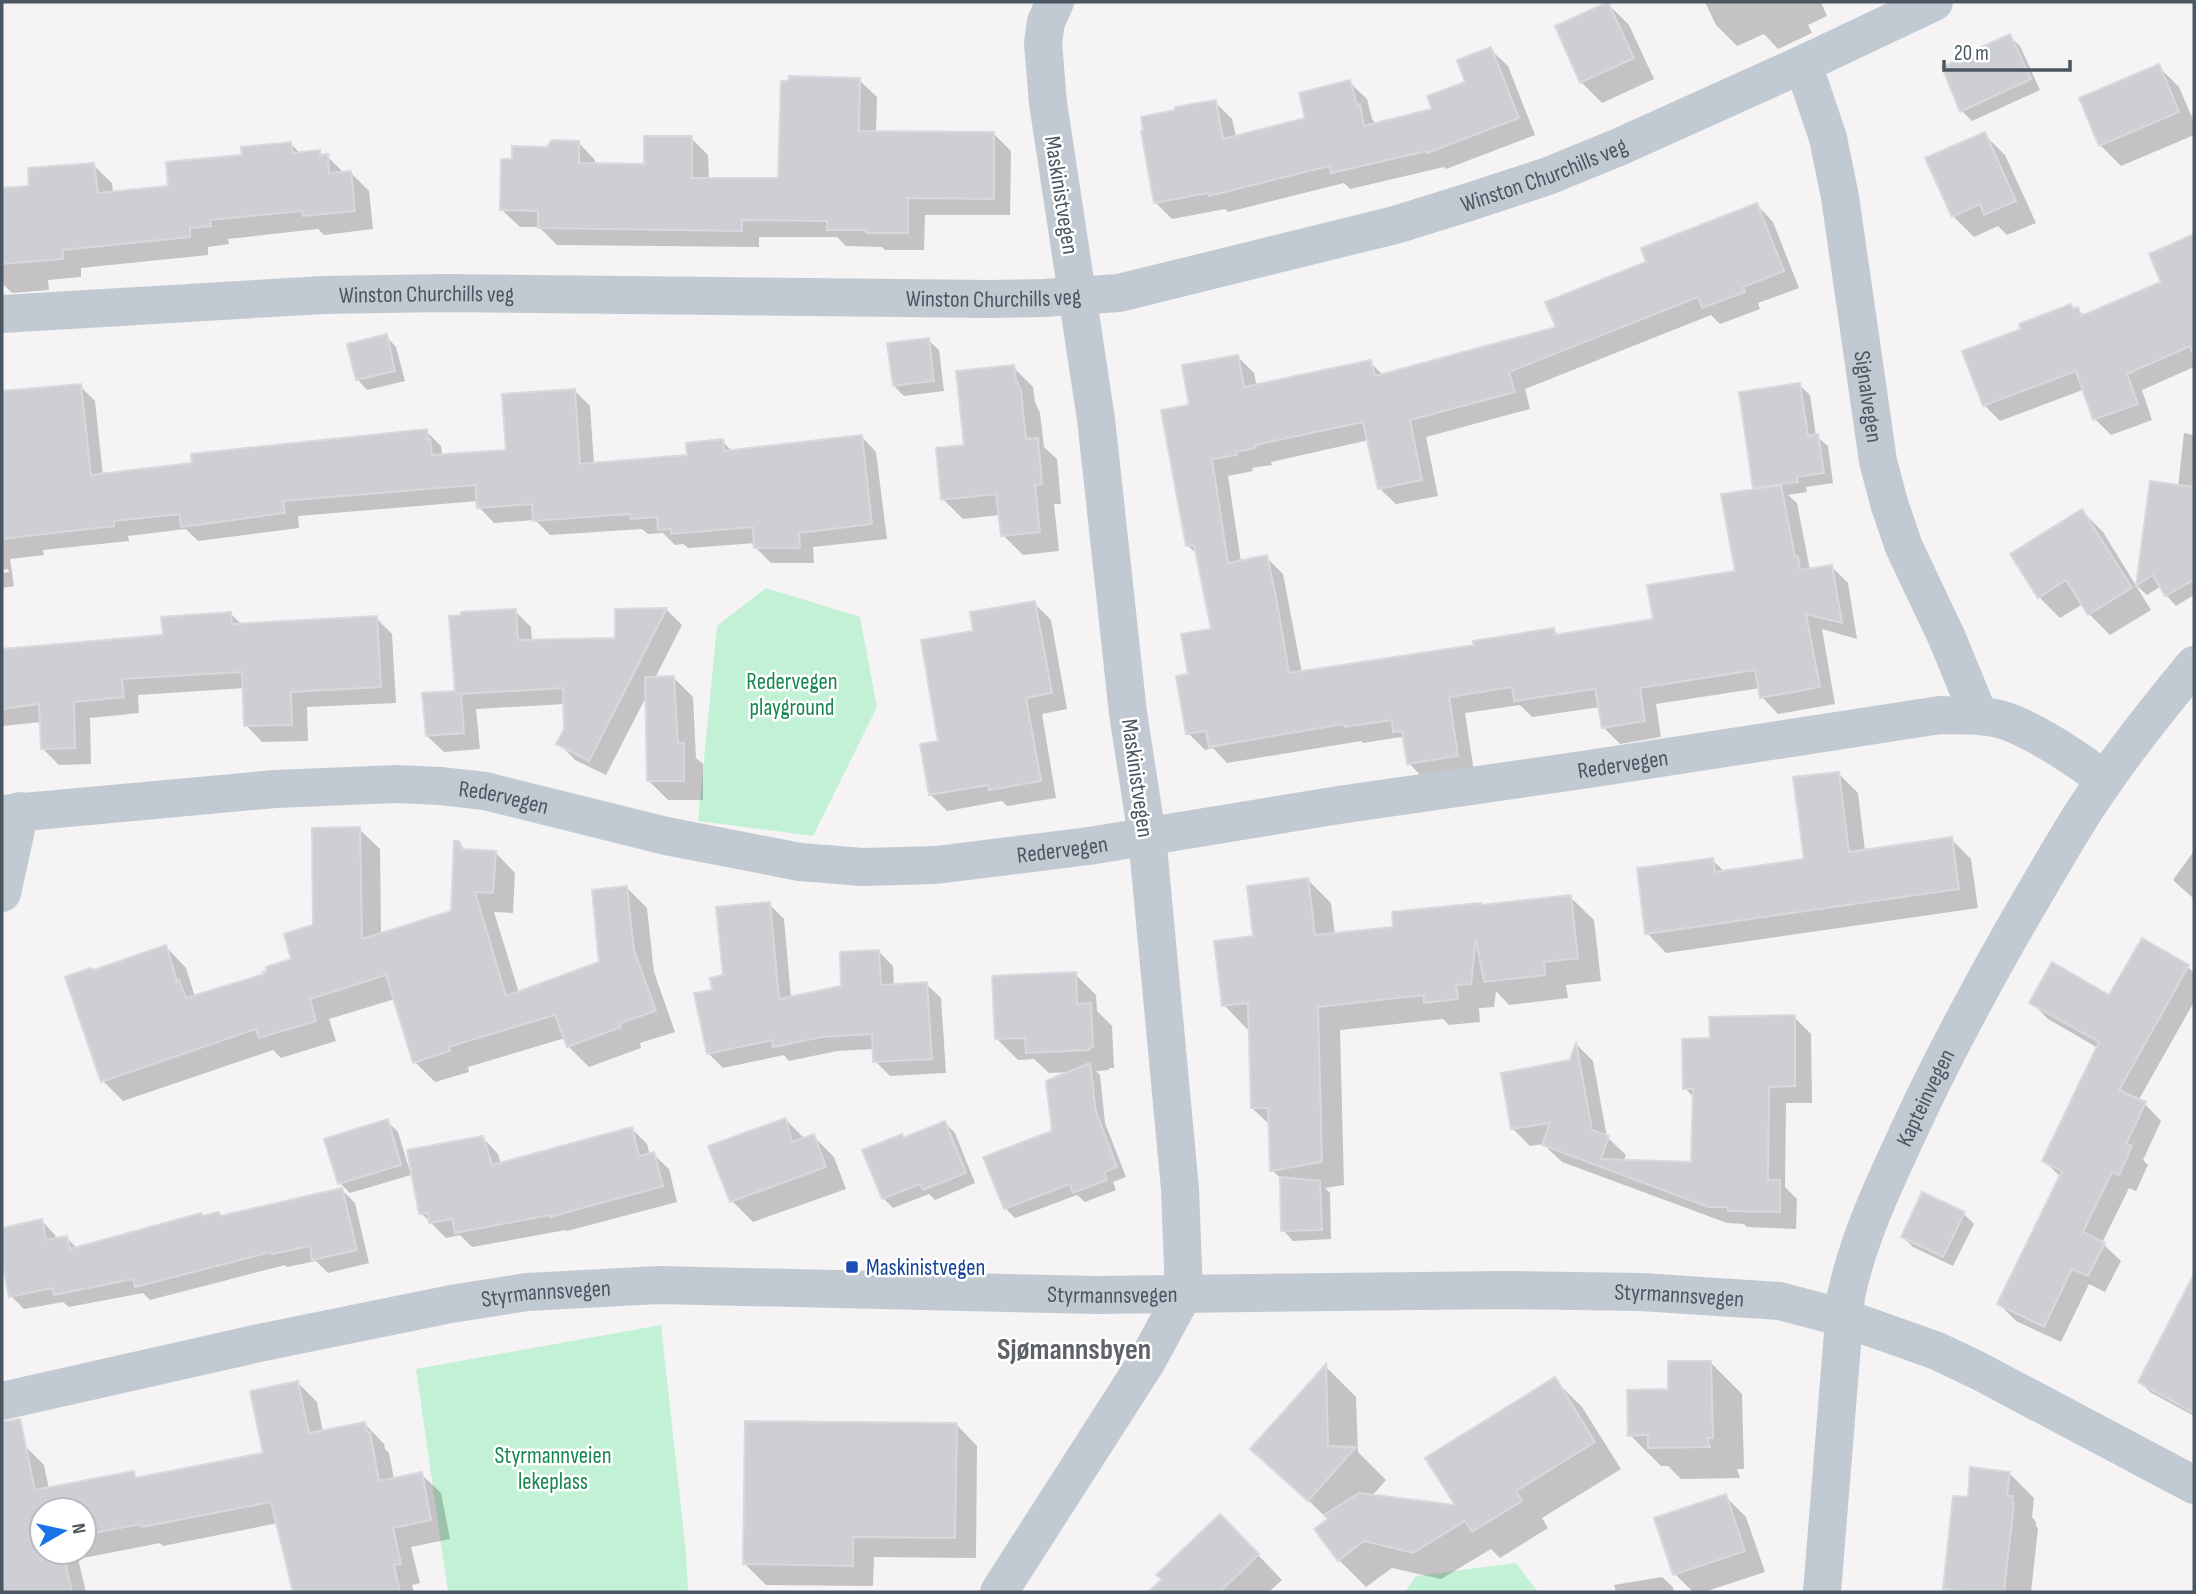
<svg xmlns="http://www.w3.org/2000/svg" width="2196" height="1594" font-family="'Sofia Sans Condensed',sans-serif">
<rect width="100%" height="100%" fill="#f5f3f3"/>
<path fill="#c3f1d5" d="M766,588L860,617L877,707L813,836L698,821L717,626Z
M661,1325L686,1553L688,1592H448L416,1369Z
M1516,1563L1538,1592H1405L1416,1576Z"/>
<path fill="#0003" fill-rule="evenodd" d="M1705,2H1821L1827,16L1808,25L1812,33L1778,49L1764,34L1737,46L1716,25Z
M1608,4L1629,25L1654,79L1602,103L1581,82Z
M2009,36L2020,46L2040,90L1972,121L1962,111Z
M1490,49L1508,66L1535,135L1446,169L1444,167L1350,189L1344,183L1228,212L1225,209L1172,219L1155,202L1215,102L1232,119L1236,137L1308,119L1349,82L1367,99L1372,119L1377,125L1435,110L1467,83Z
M2158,66L2179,87L2194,122V135L2121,166L2100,145Z
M859,80L877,97L876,133H993L1011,151L1010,215H925L924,250H885L882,247L846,246L837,237H759V247L557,245L539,227H520L502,210L514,161L547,148L578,142L595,160V165L646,166L691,138L708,155L709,180H780Z
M1984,134L2005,155L2036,223L2007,235L1998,226L1974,237L1953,216Z
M291,144L301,154L319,152L324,157L327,156L344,173L350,172L369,191L373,229L324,235L318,229L228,239L229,244L208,247V255L81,268V277L48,280L49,290L12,293L2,283L3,190L31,187L93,165L112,183L113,193L170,187L244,157Z
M1757,205L1773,222L1799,288L1758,303L1760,309L1720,324L1711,315L1525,389L1530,409L1426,437L1438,496L1396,504L1379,488L1369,440L1271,462L1272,465L1252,468L1253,471L1228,476L1241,562L1266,557L1283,574L1302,673L1476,647L1554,630L1559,636L1655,621L1738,572L1757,490L1755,488L1799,385L1810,395L1816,436L1828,446L1833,483L1806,487L1807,492L1788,495L1797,503L1810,570L1831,566L1848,583L1857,639L1822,629L1835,704L1778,714L1762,697L1760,688L1656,704L1661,737L1620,744L1603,727L1600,707L1532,717L1520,705L1465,713L1474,772L1425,780L1409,763L1406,742L1401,737L1363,743L1361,741L1227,763L1213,748L1205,750L1188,733L1190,675L1213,630L1198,555L1187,545L1191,406L1238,357L1254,373L1257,387L1370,362L1384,376L1558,328L1649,263Z
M2194,240V367L2142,390L2152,420L2111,435L2095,419L2085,389L2000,421L1984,405L2023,330L2070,306L2075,310L2078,309L2085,317L2163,282L2191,242Z
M386,336L396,347L405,381L367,390L357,379Z
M928,340L939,350L944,391L904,396L894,386Z
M1013,367L1033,387L1035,402L1040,413L1044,447L1057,459L1061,504H1054L1059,551L1023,555L1003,535L1000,515L963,519L943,499L966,447Z
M80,386L95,401L103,476L426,431L441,446L442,453L445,456L508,452L574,390L590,406L594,464L689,456L722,441L733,452L861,436L876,452L887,539L813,547L814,563H771L756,548V543L688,548L683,544L675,545L663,533L648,534L642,529L550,535L535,520L494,523L479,507L478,501L298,516L299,528L198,541L186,529L128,536L129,541L43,550L44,555L10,559L14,586L2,588V573L9,572L8,569L2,570V393Z
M2184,433L2194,435V561L2189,560L2194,570V595L2176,606L2166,595L2161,586L2147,595L2137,586L2151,483L2178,487Z
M2082,511L2103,532L2151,610L2110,635L2089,614L2083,604L2060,618L2039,597Z
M1034,603L1051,620L1067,709L1042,714L1056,798L1007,806L1002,801L947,811L930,794L940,742L975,632Z
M667,610L682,625L655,678H674L693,697L696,758L703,764V800H668L649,781L647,695L606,775L575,760L559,743L566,729L565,704L476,709L480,749L444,752L427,736L515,611L531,627L532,641L617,639V611Z
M231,614L242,625L376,618L392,634L396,703L307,707L308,741L262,742L246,725L245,688L138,695L139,713L90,718L91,764L59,765L42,748V722L2,726V647L5,651L164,637Z
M1838,773L1858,793L1865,851L1951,839L1971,859L1978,908L1666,953L1647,933L1712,860L1725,872L1806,861Z
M359,829L380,849L381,935L453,913L459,843L467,851L495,852L515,873L513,913L494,912L519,993L601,964L627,888L647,908L654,972L675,1032L640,1043L641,1048L589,1067L568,1046L565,1038L468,1067L469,1072L435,1082L415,1062L395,999L329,1019L336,1041L281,1058L273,1050L123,1101L103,1081L93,972L166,947L186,968L195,997L266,975L294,960L315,926Z
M2194,851V899L2173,880Z
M1308,880L1331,903L1335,935L1395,929L1480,905L1482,907L1570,897L1594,920L1601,981L1566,985L1568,998L1509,1005L1496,991L1494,1007L1479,1008L1480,1022L1449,1025L1443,1019L1340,1030L1344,1185L1325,1188L1330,1193L1331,1239L1293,1241L1283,1230L1282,1180L1272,1170L1271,1126L1252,1108L1250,1028L1247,1029L1224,1005L1255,937Z
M769,904L784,919L791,998L843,987L878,951L893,966L894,986L926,984L941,998L946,1073L890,1076L875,1061L874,1049L837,1051L789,1061L784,1055L723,1068L708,1053L714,991L725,977Z
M2142,941L2188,967L2194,973V1002L2138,1101L2145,1104L2161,1121L2143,1160L2148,1165L2136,1191L2129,1188L2102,1243L2121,1261L2105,1292L2089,1284L2061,1342L2016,1321L1999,1304L2061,1177L2044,1161L2098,1048L2048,1019L2031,1002L2110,997Z
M1075,974L1096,995L1097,1011L1112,1026L1114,1068H1109V1070L1096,1071L1100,1075L1105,1123L1126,1177L1113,1182L1116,1190L1085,1202L1077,1195L1015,1218L1005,1208L1054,1132L1070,1072L1049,1073L1034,1059L1018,1060L997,1039Z
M1794,1017L1811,1034L1812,1103H1786L1785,1187L1797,1199L1796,1229L1747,1227L1744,1224L1727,1223L1562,1162L1543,1144L1530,1146L1513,1129L1572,1062L1577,1045L1593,1061L1607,1137L1626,1155L1623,1161L1693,1163L1694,1098L1685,1088Z
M786,1120L805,1139L813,1136L834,1157L846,1189L753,1222L732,1201Z
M387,1121L398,1132L411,1175L350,1193L340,1183Z
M945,1123L955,1133L975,1183L935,1200L929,1194L893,1208L883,1198L901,1136L904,1139Z
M632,1129L647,1144L650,1155L653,1154L669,1169L677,1202L567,1231L566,1230L472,1247L460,1235L446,1238L421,1213L483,1138L498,1154L501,1164Z
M342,1190L355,1203L369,1263L328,1273L316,1261L287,1267L285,1265L150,1300L143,1293L69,1307L63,1302L24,1309L11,1296L2,1252V1229L42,1221L55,1235L56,1239L66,1237L78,1249L218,1214L221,1217Z
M1964,1214L1974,1224L1953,1266L1913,1247L1903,1237Z
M2194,1278V1416L2150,1392L2140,1382Z
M1710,1362L1742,1394L1744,1469H1737L1740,1478L1681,1479L1668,1466H1661L1630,1435L1670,1391Z
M1326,1367L1356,1397L1358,1452L1386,1480L1372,1496L1458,1507L1555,1380L1582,1407L1621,1469L1542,1518L1548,1528L1500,1558L1491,1549L1441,1579L1392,1568L1366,1587L1339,1560L1329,1520L1253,1448Z
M298,1383L317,1402L323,1432L365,1424L384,1444L385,1449L389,1453L394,1479L421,1474L441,1493L450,1539L411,1547L420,1583L412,1585L414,1592H295L278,1523L163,1546L160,1543L78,1559L86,1592H2V1450L24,1445L44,1465L49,1489L133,1473L139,1479L265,1455ZM42,1510H84V1552H42Z
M956,1424L977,1446L976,1558L874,1557L873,1586L766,1585L745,1564Z
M2009,1473L2034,1498L2032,1517L2036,1522V1526L2038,1529L2031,1592H1948L1944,1588L1969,1499Z
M1725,1496L1746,1517L1765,1572L1704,1592H1693L1675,1574Z
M1241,1537L1282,1580L1269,1592H1150L1163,1580Z
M1662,1577L1673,1587L1674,1592H1616L1614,1585Z"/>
<path fill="#cdcfd5" stroke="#d7d9de" stroke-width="2" d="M1608,2L1634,58L1580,83L1555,26Z
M2010,34L2031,79L1960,112L1942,67L1980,50L1979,48Z
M1491,47L1519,118L1427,153V151L1331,173L1329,166L1209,196L1208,193L1154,203L1141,131L1143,130L1141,117L1175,110V107L1216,100L1223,139L1305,118L1299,93L1350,80L1357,105L1360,104L1364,126L1432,109L1427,96L1465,82L1457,60Z
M2159,64L2179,112L2099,146L2079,98Z
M789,76L860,78L859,131L994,132V199L908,198V233H866V230H827V221L742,220V231L538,228V211L500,210L501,159H512V146L547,147L552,140L579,141V163L644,164V136H692V178H778L781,81H789Z
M1985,132L2016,201L1984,215L1980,204L1952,217L1925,158Z
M291,142L293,153L320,150V155L328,154L329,173L351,171L355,211L303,216L302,211L210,220L211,226L190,228V237L63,250V259L2,264V188L29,186L28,168L94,163L98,193L168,186L166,162L242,155L241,147Z
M1757,203L1784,271L1743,287L1745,292L1702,308L1698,297L1509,372L1515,392L1410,420L1422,480L1378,489L1363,422L1255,445L1256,448L1236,452L1237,455L1212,459L1228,563L1267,555L1277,602L1289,673L1474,645L1473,641L1554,628L1555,635L1653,619L1647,585L1735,571L1721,494L1781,485L1795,557L1798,556L1800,570L1832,565L1842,623L1806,614L1820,687L1760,698L1755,670L1640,688L1645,721L1602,728L1595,689L1514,701L1512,687L1449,697L1458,756L1407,764L1402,731L1393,732L1392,720L1345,727L1344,724L1209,747L1206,731L1186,734L1176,676L1188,674L1181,634L1211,629L1194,545L1186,546L1161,410L1189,405L1182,365L1238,355L1244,387L1371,360L1375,376L1556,327L1545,302L1646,262L1641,248Z
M2194,234V357L2190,346L2127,374L2138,404L2093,420L2076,371L1983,406L1962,351L2021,329L2019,324L2071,304L2073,309L2078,307L2081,316L2161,282L2149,254Z
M387,334L395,371L356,380L347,344Z
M929,338L934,381L893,386L887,343Z
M1014,365L1016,380L1021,391L1026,439L1038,438L1042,484L1035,485L1040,532L1001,536L996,494L941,500L936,448L964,445L956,371Z
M1800,383L1808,436L1818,434L1824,473L1797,477L1798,482L1753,488L1739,392Z
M81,384L91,475L192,463L191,454L427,429L428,439H430L432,455L506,450L502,394L575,389L580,464L687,455L686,443L723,439L724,451L862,435L872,524L799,533L800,548H754L753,527L671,534V529L658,530L657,517L631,519L630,514L533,521L532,504L477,508L475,485L283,501L285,513L181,527L180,514L114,521V526L2,539V391Z
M2150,481L2194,487V580L2165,596L2153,575L2136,586Z
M2082,509L2132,588L2088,615L2066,580L2038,598L2010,554Z
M1035,601L1052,693L1026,698L1041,781L989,790L988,785L929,795L920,744L938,741L921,640L973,631L970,612Z
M667,608L589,761L556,744L564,729L563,688L461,694L464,733L426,736L422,693L455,691L449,616L461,615V612L516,609L518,640L615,638V609Z
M231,612L232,624L377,616L381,687L291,692L292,725L244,726L242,672L122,679L124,697L74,702L75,748L41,749L39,704L2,709V649L163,635L161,617Z
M674,676L678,743H684V781H647L645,677Z
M1839,772L1849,852L1952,837L1959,889L1645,934L1637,868L1713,858L1715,872L1804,859L1793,777Z
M360,827L362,939L451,911L454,841H459L462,849L496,851L493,893L475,892L506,996L599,962L592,890L627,886L634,950L656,1011L620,1023L621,1027L567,1047L555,1015L448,1047L450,1051L413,1063L386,975L310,999L316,1021L259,1038L256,1029L101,1082L65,977L90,968L94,970L166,945L177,981L179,980L186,998L264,974L263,972L267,971L266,967L291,959L284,934L313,925L312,828Z
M1308,878L1315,935L1393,927L1392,912L1481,903L1480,905L1571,895L1578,958L1544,962L1545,975L1484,982L1476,939L1471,984L1456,985L1458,999L1424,1003V995L1318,1007L1322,1162L1270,1171L1268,1108H1251L1248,1003L1222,1006L1214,941L1253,936L1247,886Z
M770,902L779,999L841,986L840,952L879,950L881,985L927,982L932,1059L873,1062L872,1034L822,1037L773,1047L772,1040L707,1054L694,993L712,990L710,978L723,975L716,907Z
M2142,938L2189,965L2119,1090L2146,1102L2126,1144L2132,1146L2119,1175L2112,1172L2083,1232L2105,1243L2088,1276L2072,1269L2044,1327L1997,1304L2062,1171L2042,1161L2099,1042L2029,1003L2052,962L2109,995Z
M1076,972L1077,1004L1091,1003L1093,1047L1089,1048V1050L1026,1053L1025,1038L995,1039L992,976Z
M1795,1015V1086L1769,1087L1768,1180H1780V1212L1728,1211V1207H1708L1542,1145L1550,1123L1511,1129L1501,1073L1570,1060L1576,1042L1592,1130L1609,1136L1601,1159L1691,1162L1693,1089H1683L1682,1039L1710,1038L1709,1017Z
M1090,1063L1096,1112L1117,1167L1104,1172L1107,1180L1073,1193L1070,1184L1004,1209L983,1157L1052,1131L1046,1081Z
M786,1118L792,1142L814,1134L826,1167L730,1202L708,1146Z
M388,1119L401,1165L338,1184L324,1139Z
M945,1121L966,1173L923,1190L920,1184L882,1199L862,1150L902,1134L903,1138Z
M632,1127L639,1156L654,1152L663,1186L550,1217V1215L455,1233L452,1219L429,1223L428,1213L419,1214L407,1150L483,1136L492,1165Z
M1280,1177L1320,1181L1322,1230L1281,1231Z
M342,1188L357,1250L312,1260L310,1246L272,1254L271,1252L135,1287L133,1279L54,1295L52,1288L9,1297L2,1261V1228L42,1219L46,1240L67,1236L70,1249L201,1213L202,1216L219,1212L220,1216Z
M1922,1192L1965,1212L1943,1257L1901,1237Z
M2194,1274V1413L2138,1382Z
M1668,1361H1711L1713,1438H1707L1710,1447L1648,1448V1435L1628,1436L1627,1390L1668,1389Z
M1326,1364L1328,1446L1356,1447L1308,1501L1250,1449Z
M1555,1377L1595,1442L1516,1491L1522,1501L1472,1532L1465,1521L1413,1553L1364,1541L1338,1561L1314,1529L1328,1519L1324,1515L1359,1493L1455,1505L1425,1458Z
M298,1381L309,1433L365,1422L367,1432H370L379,1481L422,1472L431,1520L393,1528L401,1564L394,1565L400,1592H293L271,1502L142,1527L140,1524L84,1535V1510H42V1552H63L72,1592H2V1422L20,1419L35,1490L134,1471L135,1478L263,1453L250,1391Z
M745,1421L957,1423L955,1538L853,1537V1566L743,1564Z
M1970,1467L2010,1472L2007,1495L2013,1496L2012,1502L2014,1503L2004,1592H1973L1943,1589L1953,1496L1968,1497Z
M1726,1494L1745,1551L1673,1575L1654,1518Z
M1220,1514L1259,1554L1220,1592H1148L1162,1579L1156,1575Z"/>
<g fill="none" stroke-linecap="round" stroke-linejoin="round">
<g stroke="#c1cad2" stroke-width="38">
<path id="s1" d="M1803,64L1828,138L1840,197L1878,461L1889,503L1904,547L1947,638L1979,716"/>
<path id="s2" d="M2,314L323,295L446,293L990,299L1043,298L1119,293L1395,225L1466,203L1548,176L1619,147L1803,64L1934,2"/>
<path id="s3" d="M2,814L275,789L397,784L440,786L485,791L666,836L800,862L863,867L936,865L1089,846L1339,805L1589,769L1940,715C1961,716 1985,714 2006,721C2037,732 2079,760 2105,780"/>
<path d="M2,893L20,811"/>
<path id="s4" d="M2,1401L259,1343L451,1304L527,1292L659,1285L1097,1295L1503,1290L1641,1292L1780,1301L1844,1318L1937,1351L1979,1371L2194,1485"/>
<path d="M999,1592L1147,1361L1184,1293L1180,1189L1147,836L1128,713L1096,419L1048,103L1043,43L1046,22L1055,2"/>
<path id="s5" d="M1822,1592L1846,1296C1859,1235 1886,1180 1912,1124C1942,1059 1975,998 2010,936C2031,900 2052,863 2074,827C2109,770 2151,717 2194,665"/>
</g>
</g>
<rect fill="#1a4fb4" stroke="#fff" stroke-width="2.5" x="845" y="1260" width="14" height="14" rx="3.5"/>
<g text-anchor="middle" stroke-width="5" stroke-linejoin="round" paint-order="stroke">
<g font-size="23" fill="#4a5661" stroke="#fff">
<text dy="8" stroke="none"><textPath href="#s2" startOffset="1559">Winston Churchills veg</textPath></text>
<text transform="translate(1062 195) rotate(81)" y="8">Maskinistvegen</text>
<text dy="8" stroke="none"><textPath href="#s2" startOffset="425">Winston Churchills veg</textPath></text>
<text dy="8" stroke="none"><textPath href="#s2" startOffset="992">Winston Churchills veg</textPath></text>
<text dy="8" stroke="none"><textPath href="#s1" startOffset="340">Signalvegen</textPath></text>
<text dy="8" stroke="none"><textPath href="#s3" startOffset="1638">Redervegen</textPath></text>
<text transform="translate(1138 778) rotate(82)" y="8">Maskinistvegen</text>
<text dy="8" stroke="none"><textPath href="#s3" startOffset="504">Redervegen</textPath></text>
<text dy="8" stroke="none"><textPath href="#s3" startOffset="1071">Redervegen</textPath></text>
<text dy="8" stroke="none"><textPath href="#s5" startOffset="511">Kapteinvegen</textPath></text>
<text dy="8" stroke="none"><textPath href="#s4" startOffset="555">Styrmannsvegen</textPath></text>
<text dy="8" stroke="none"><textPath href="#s4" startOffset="1122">Styrmannsvegen</textPath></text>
<text dy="8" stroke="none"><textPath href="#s4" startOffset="1689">Styrmannsvegen</textPath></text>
</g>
<g font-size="23" fill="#17864f" stroke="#fff">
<text x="792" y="689">Redervegen<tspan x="792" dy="26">playground</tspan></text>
<text x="553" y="1463">Styrmannveien<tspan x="553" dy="26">lekeplass</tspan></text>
</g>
<g font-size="23" fill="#164399" stroke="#fff" text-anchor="start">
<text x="866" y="1275">Maskinistvegen</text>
</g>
<g font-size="30" font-weight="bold" fill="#5f6368" stroke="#fff">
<text x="1074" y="1359">Sjømannsbyen</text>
</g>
</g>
<rect width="2196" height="1594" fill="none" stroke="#4a5661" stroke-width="7"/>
<g transform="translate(63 1531) rotate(81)"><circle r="33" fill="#ffffff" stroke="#b7bbc0" stroke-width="2"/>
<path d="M0-5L12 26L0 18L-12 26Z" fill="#1a73e8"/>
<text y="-10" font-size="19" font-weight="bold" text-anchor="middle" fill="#4a5661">N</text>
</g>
<path d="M1944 60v10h126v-10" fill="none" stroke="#4a5661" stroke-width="3.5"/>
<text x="1954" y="60" font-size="21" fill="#4a5661" stroke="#ffffff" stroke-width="5" paint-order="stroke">20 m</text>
</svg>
